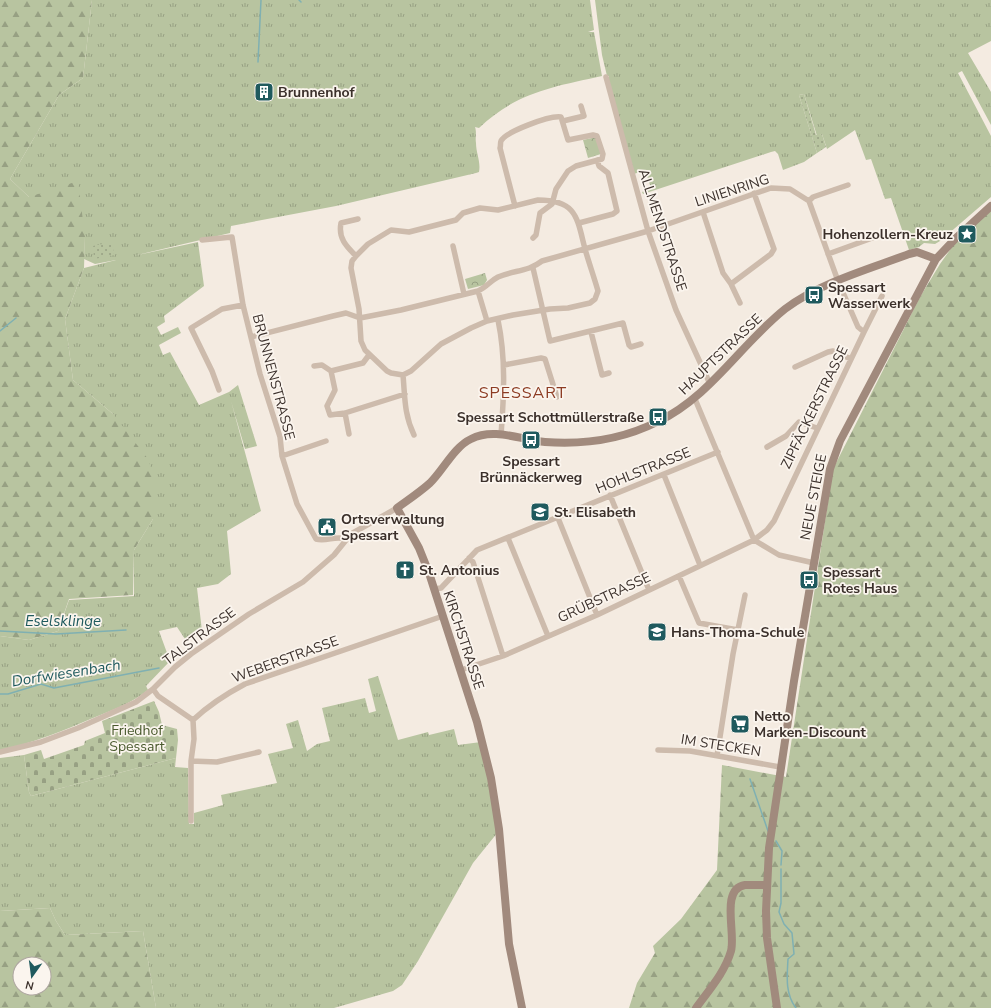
<svg xmlns="http://www.w3.org/2000/svg" width="991" height="1008" font-family="'Nunito Sans',sans-serif">
<defs>
<pattern id="grass-tufts" width="24" height="20" patternUnits="userSpaceOnUse"><rect width="24" height="20" fill="#b8c4a0"/><path d="M3 7l-1-3M5 7V3M7 7l1-3M15 17l-1-3M17 17v-4M19 17l1-3" fill="none" stroke="#97a083"/></pattern>
<pattern id="forest-firs" width="22" height="20" patternUnits="userSpaceOnUse"><rect width="22" height="20" fill="#b8c4a0"/><path d="M5 1l3.5 6h-7zM16 11l3.5 6h-7z" fill="#97a083"/></pattern>
<pattern id="cemetery-stones" width="16" height="16" patternUnits="userSpaceOnUse"><rect width="16" height="16" fill="#b8c4a0"/><path d="M2 7V4a2 2 0 0 1 4 0v3zM10 15v-3a2 2 0 0 1 4 0v3z" fill="#97a083"/></pattern>
<pattern id="park-crowns" width="20" height="18" patternUnits="userSpaceOnUse"><rect width="20" height="18" fill="#b8c4a0"/><path d="M2 6a3 3 0 1 1 6 0M12 15a3 3 0 1 1 6 0" fill="none" stroke="#97a083"/></pattern>
<pattern id="garden-dots" width="8" height="8" patternUnits="userSpaceOnUse"><rect width="8" height="8" fill="#b8c4a0"/><path d="M2 2h.1M6 6h.1" fill="none" stroke="#97a083" stroke-width="1.8" stroke-linecap="round"/></pattern>
</defs>
<rect width="100%" height="100%" fill="#f4ebe1"/>
<path fill="url(#grass-tufts)" d="M92,0H590L594,30L588,32H594L602,76C553,87 517,92 479,128L475,127C477,133 475,137 476,143C476,153 481,162 479,172L476,173L336,206L231,226L230,233L133,256L198,242L204,286L164,316L165,322L157,327L161,335L178,327L181,333L159,345L163,355L170,352L199,405L229,392L238,385L257,446L245,449L231,401L261,511L227,531L231,574L218,584L197,588L202,631L187,642L177,627L159,631L170,661L146,686L148,690C132,703 113,710 93,718C63,731 33,743 0,750V636L29,640L58,631L69,600L134,596V550L153,519L113,414L73,380L65,319L84,268L116,260L95,264L84,259L85,237L29,197L10,179L59,95L83,78Z
M595,0H991V41L968,53L991,92V125L962,71L958,73L991,136V197L940,241L935,244L924,243L919,247L909,250L891,198L885,199L871,159L866,160L855,130L827,149L822,134L817,136L804,94L799,95L817,153L804,162L783,170L778,154L775,151L771,152L643,194L642,192L651,188L645,170L634,174L608,80L609,76H607L602,55Z
M378,676L398,740L428,732L429,735L454,729L458,745L481,742L498,832L473,863L418,961L402,985L393,991L334,1008H156L143,931L65,935L56,921L50,908L0,911V758L24,755L29,792L31,796L176,758L175,767L188,768L189,824H194V813L223,805L221,795L277,783L268,754L293,748L286,724L298,720L307,751L317,744L330,741L322,708L365,698L369,713L376,711L368,679Z"/>
<path fill="url(#forest-firs)" fill-rule="evenodd" d="M0,0H92L83,78L59,95L10,179L29,197L78,181L85,237L84,268L65,319L73,380L113,414L148,459L155,480L153,519L134,550L133,595L69,599L58,631L29,640L0,636Z
M991,208V1008H629L637,983L655,953L653,946L681,919L717,870L722,765L786,777L833,469L920,297L940,264L960,236Z
M50,908L56,921L65,935L143,931L156,1008H0V911ZM20,964H44V988H20Z"/>
<path fill="url(#cemetery-stones)" d="M154,701L159,712L162,725L177,729L178,740L176,758L31,796L29,792L24,755L41,750L44,759L84,745L85,741L105,733L102,721Z"/>
<path fill="url(#park-crowns)" d="M596,137L601,154L588,158L583,140Z
M485,273L487,280L484,285L468,289L465,279Z"/>
<path fill="url(#garden-dots)" d="M804,94L816,135L822,134L826,147L817,153L799,95Z
M112,242L114,255L94,259L93,246Z"/>
<g fill="none" stroke-linecap="round" stroke-linejoin="round">
<path stroke="#7fb0b2" stroke-width="1.5" d="M299,0L301,2
M258,62L261,0
M0,331L16,318
M0,631L56,634L126,630
M0,694H8L41,684L54,688L159,668
M750,779L768,831
M776,841L782,851L781,865
M781,869V903L779,912L784,924L792,933L794,954L788,959C787,976 785,994 796,1008"/>
<path stroke="#cdbbac" stroke-width="5.5" d="M606,77L648,231L676,310L710,384
M563,121L584,116L581,106
M538,200C577,200 577,218 585,249C589,263 594,277 598,291L595,299L590,303L568,308L550,309L513,315L487,321L471,328L441,344L411,371L403,375L391,373L387,371L365,350L361,341L359,309L351,268L352,261L356,256L368,244L391,230L409,232L456,220L463,213L480,208L498,210Z
M809,201L813,197L848,185
M515,206L500,148C501,145 500,143 501,141C505,132 550,115 561,117L568,140L593,135L597,136L603,154L602,159L576,166L568,171L556,189L552,204L540,213L536,235L533,238
M703,212L723,273L731,284L740,303
M579,223L613,214L617,211L608,173L599,166L597,160
M202,240L232,237L243,305L260,374L280,437L282,456L297,504L316,539C327,542 335,535 346,539
M453,246L464,294
M828,254L875,237
M356,256C346,246 338,238 341,223L358,219
M533,268L550,341L623,323L629,345L631,347L641,344
M731,284L771,254L774,249L754,193
M478,291L487,321
M498,320C506,358 504,396 501,435
M591,332L602,375L609,373
M864,332L882,296
M251,337L333,316L346,313L360,318L401,310L478,291C487,287 490,281 498,277C514,270 528,272 542,261L648,231L771,188L790,189L809,201L838,281L858,327L864,332L774,521L767,530L754,540L597,615L503,656L461,670
M504,365L541,358L545,359L557,397
M314,366L322,365L331,371
M795,367L828,352L833,351L851,359
M331,371L335,390L327,406L330,415L345,413L405,394
M331,371L363,363L369,355
M403,375C405,397 404,414 414,435
M219,390L212,371L191,328L222,309L243,305
M695,399L754,540L779,555L814,563
M345,413L349,434
M767,447L786,436L799,422L817,428
M282,456L326,441
M664,475L700,565
M610,495L649,590
M558,518L597,615
M508,538L548,636
M469,558L473,562L503,656
M679,576L699,623L738,630
M434,589L441,588L477,550L718,452
M153,689L158,696L193,720
M193,720C209,705 226,694 245,684L443,616
M658,750L690,751L780,767
M0,752L41,742L78,728L136,702L153,689L175,667L191,654L249,614L303,582L334,555L351,534L397,508
M717,756L733,654L745,595
M191,761L217,762L259,752
M191,821V761L194,739L193,720"/>
<path stroke="#a18a7d" stroke-width="8" d="M522,1008L509,944L499,829L491,778L477,722L429,573L419,548L397,508C408,500 420,492 430,483C444,469 454,447 471,439C494,427 521,440 545,442C585,445 621,440 657,422C710,397 740,345 785,309C819,283 869,269 909,254L917,252L936,259
M696,1008C709,990 725,972 731,951C736,933 720,889 745,885C752,885 760,885 767,885
M777,1008L767,938L766,911L769,848L794,681L830,469L840,441L936,259L955,239L991,206"/>
</g>
<defs>
<symbol id="building-square" viewBox="-11 -11 22 22"><rect x="-9" y="-9" width="18" height="18" rx="4" fill="#1f5a5e" stroke="#fbf5ee"/><path d="M-4-6H4V6H1V3H-1V6H-4ZM-2.5-4.3h1.7v1.8h-1.7ZM.8-4.3h1.7v1.8H.8ZM-2.5-1h1.7V.8h-1.7ZM.8-1h1.7V.8H.8Z" fill="#fff"/></symbol>
<symbol id="sight-square" viewBox="-11 -11 22 22"><rect x="-9" y="-9" width="18" height="18" rx="4" fill="#1f5a5e" stroke="#fbf5ee"/><path d="M0-6L1.8-2.2L6-1.7L2.9 1.2L3.7 5.4L0 3.3L-3.7 5.4L-2.9 1.2L-6-1.7L-1.8-2.2Z" fill="#fff"/></symbol>
<symbol id="bus-square" viewBox="-11 -11 22 22"><rect x="-9" y="-9" width="18" height="18" rx="4" fill="#1f5a5e" stroke="#fbf5ee"/><path d="M-5-6H5V4H4V6H2V4H-2V6H-4V4H-5ZM-3.5-4V0h7V-4ZM-3.5 1.2v1.5H-2V1.2ZM2 1.2v1.5H3.5V1.2Z" fill="#fff"/></symbol>
<symbol id="school-square" viewBox="-11 -11 22 22"><rect x="-9" y="-9" width="18" height="18" rx="4" fill="#1f5a5e" stroke="#fbf5ee"/><path d="M0-5L7-2L0 1L-7-2ZM-4 1L0 2.5L4 1V4Q0 6-4 4Z" fill="#fff"/></symbol>
<symbol id="civic-square" viewBox="-11 -11 22 22"><rect x="-9" y="-9" width="18" height="18" rx="4" fill="#1f5a5e" stroke="#fbf5ee"/><path d="M-.6-6.5H3V-4.5H.6V-3L4-1V1h2V6H-6V1h2V-1L-.6-3ZM-1.2 2.5V6h2.4V2.5Z" fill="#fff"/></symbol>
<symbol id="church-square" viewBox="-11 -11 22 22"><rect x="-9" y="-9" width="18" height="18" rx="4" fill="#1f5a5e" stroke="#fbf5ee"/><path d="M-1.2-6h2.4v3.5h3.3v2.4h-3.3V6h-2.4V-.1h-3.3v-2.4h3.3Z" fill="#fff"/></symbol>
<symbol id="supermarket-square" viewBox="-11 -11 22 22"><rect x="-9" y="-9" width="18" height="18" rx="4" fill="#1f5a5e" stroke="#fbf5ee"/><path d="M-6-5.5h2.5l.6 2H6L4.5 2H-2.5L-4.4-4H-6ZM-1.5 3.2a1.3 1.3 0 1 0 .1 0ZM3 3.2a1.3 1.3 0 1 0 .1 0Z" fill="#fff"/></symbol>
</defs>
<g fill-rule="evenodd">
<use href="#building-square" x="253" y="81" width="22" height="22"/>
<use href="#sight-square" x="956" y="223" width="22" height="22"/>
<use href="#bus-square" x="803" y="284" width="22" height="22"/>
<use href="#bus-square" x="647" y="406" width="22" height="22"/>
<use href="#bus-square" x="520" y="429" width="22" height="22"/>
<use href="#school-square" x="529" y="501" width="22" height="22"/>
<use href="#civic-square" x="316" y="516" width="22" height="22"/>
<use href="#church-square" x="394" y="559" width="22" height="22"/>
<use href="#bus-square" x="798" y="569" width="22" height="22"/>
<use href="#school-square" x="646" y="621" width="22" height="22"/>
<use href="#supermarket-square" x="729" y="713" width="22" height="22"/>
</g>
<g text-anchor="middle" stroke-width="3.5" stroke-linejoin="round" paint-order="stroke">
<g font-size="14" font-weight="bold" fill="#3b302b" stroke="#fbf5ee" text-anchor="start">
<text x="278" y="97">Brunnenhof</text>
<text x="953" y="239" text-anchor="end">Hohenzollern-Kreuz</text>
<text x="828" y="292">Spessart<tspan x="828" dy="16">Wasserwerk</tspan></text>
<text x="644" y="422" text-anchor="end">Spessart Schottmüllerstraße</text>
<text x="531" y="466" text-anchor="middle">Spessart<tspan x="531" dy="16">Brünnäckerweg</tspan></text>
<text x="554" y="517">St. Elisabeth</text>
<text x="341" y="524">Ortsverwaltung<tspan x="341" dy="16">Spessart</tspan></text>
<text x="419" y="575">St. Antonius</text>
<text x="823" y="577">Spessart<tspan x="823" dy="16">Rotes Haus</tspan></text>
<text x="671" y="637">Hans-Thoma-Schule</text>
<text x="754" y="721">Netto<tspan x="754" dy="16">Marken-Discount</tspan></text>
</g>
<g font-size="14" fill="#3b302b" stroke="#fbf5ee">
<text transform="translate(732 190) rotate(-18)" y="5">LINIENRING</text>
<text transform="translate(663 230) rotate(72)" y="5">ALLMENDSTRASSE</text>
<text transform="translate(720 354) rotate(-44)" y="5">HAUPTSTRASSE</text>
<text transform="translate(274 377) rotate(75)" y="5">BRUNNENSTRASSE</text>
<text transform="translate(814 407) rotate(-64)" y="5">ZIPFÄCKERSTRASSE</text>
<text transform="translate(643 470) rotate(-22)" y="5">HOHLSTRASSE</text>
<text transform="translate(813 497) rotate(-79)" y="5">NEUE STEIGE</text>
<text transform="translate(604 597) rotate(-25)" y="5">GRÜBSTRASSE</text>
<text transform="translate(199 636) rotate(-37)" y="5">TALSTRASSE</text>
<text transform="translate(464 640) rotate(72)" y="5">KIRCHSTRASSE</text>
<text transform="translate(285 659) rotate(-20)" y="5">WEBERSTRASSE</text>
<text transform="translate(721 745) rotate(9)" y="5">IM STECKEN</text>
</g>
<g font-size="14" fill="#4a5a2e" stroke="#fbf5ee">
<text x="137" y="735">Friedhof<tspan x="137" dy="16">Spessart</tspan></text>
</g>
<g font-size="15" font-style="italic" fill="#1f5a5e" stroke="#fbf5ee">
<text x="63" y="626">Eselsklinge</text>
<text transform="translate(66 673) rotate(-9)" y="5">Dorfwiesenbach</text>
</g>
<g font-size="16" letter-spacing="1" fill="#8c3b22" stroke="#fbf5ee">
<text x="523" y="398">SPESSART</text>
</g>
</g>
<g transform="translate(32 976) rotate(194)"><circle r="19" fill="#fbf5ee" stroke="#aea6a0"/>
<path d="M0-3L7 15L0 10L-7 15Z" fill="#1f5a5e"/>
<text y="-6" font-size="11" font-weight="bold" text-anchor="middle" fill="#3b302b">N</text>
</g>
</svg>
